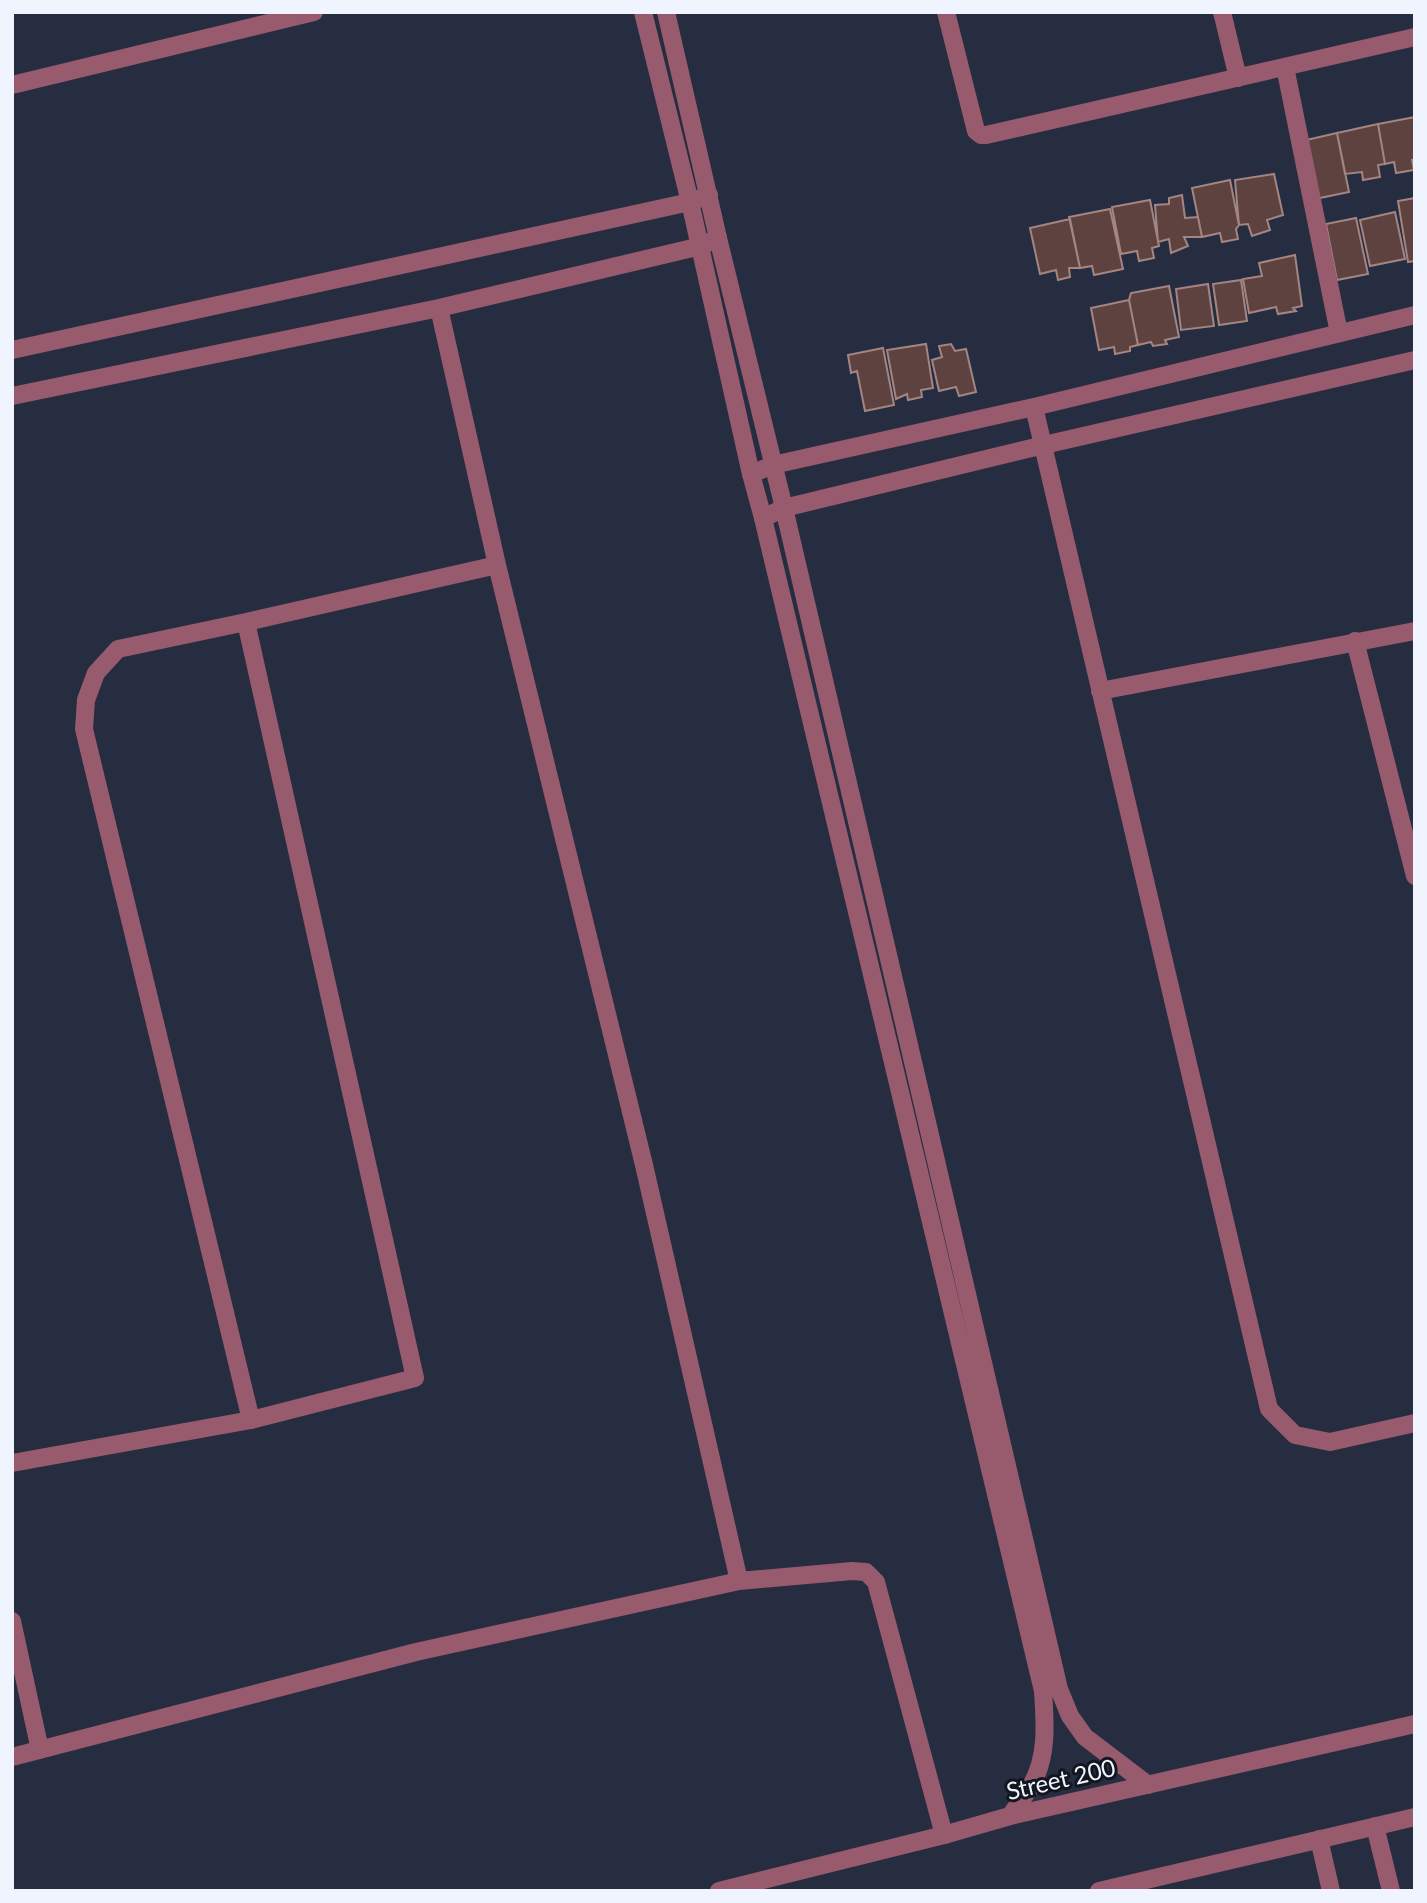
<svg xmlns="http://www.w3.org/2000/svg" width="1427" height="1903" font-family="Lato,sans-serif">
<rect width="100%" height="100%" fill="#262d41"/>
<path fill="#5d4240" stroke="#a38582" stroke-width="2" d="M1415,117V159L1412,160L1414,170L1396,173L1394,162L1385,164L1378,124Z
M1378,124L1385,164L1378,165L1380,177L1363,180L1362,172L1345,174L1337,133Z
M1337,133L1349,192L1315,199L1302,141Z
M1274,174L1283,215L1267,220L1270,230L1252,236L1248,224L1239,225L1235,180Z
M1230,180L1239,225L1236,229L1238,239L1222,242L1220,233L1202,237L1192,188Z
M1182,195L1185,218L1198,217L1202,237H1184L1188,246L1171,253L1169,239L1158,242L1155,205L1169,204V198Z
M1415,198V261L1408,262L1398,201Z
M1150,200L1159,246L1152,248L1154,258L1139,261L1137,251L1121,254L1112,207Z
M1110,209L1123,269L1094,275L1092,266L1080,268L1069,217Z
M1395,212L1405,259L1370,266L1360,220Z
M1356,218L1368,274L1337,280L1326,224Z
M1070,219L1080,268H1069L1070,277L1058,280L1056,270L1040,274L1030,228Z
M1295,255L1302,306L1293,308L1296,311L1278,314L1276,307L1249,313L1243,279L1262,276L1259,263Z
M1241,280L1247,321L1219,325L1213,284Z
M1208,284L1214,326L1181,330L1176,289Z
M1169,286L1179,337L1165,340L1167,344L1153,346L1151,342L1138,345L1129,300L1131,293Z
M1129,300L1138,345L1130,347V351L1115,354L1114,347L1099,350L1091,308Z
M926,344L933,388L921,390L922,397L908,400L907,394L896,399L887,350Z
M951,344L955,351L966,349L976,392L959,396L956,387L939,391L932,360L942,357L939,346Z
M883,348L894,405L865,411L857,371L851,373L848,355Z"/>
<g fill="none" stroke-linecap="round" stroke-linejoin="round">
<path stroke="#985b6e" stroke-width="18" d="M946,12L976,131L981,135H986L1415,37
M1222,12L1238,78
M1285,67L1339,333
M12,85L314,12
M12,350L690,202L709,195
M12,396L439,308L701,246L718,238
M1034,407L1269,1409L1295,1435L1330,1442L1415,1423
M751,474L773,465L1034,407L1415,315
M763,518L784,508L1044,445L1415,360
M1355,641L1415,876
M1100,691L1415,631
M251,1420L84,729L86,700L96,673L118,649L246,622L497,565
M12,1463L251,1420L415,1378L246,622
M739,1581L852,1571L866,1572L876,1582L944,1835
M12,1621L40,1750
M12,1757L416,1652L739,1581L644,1165L497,565L439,308"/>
<path stroke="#985b6e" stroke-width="18" d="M643,12L690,202L751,474L763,518L1043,1691C1045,1722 1048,1755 1032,1784C1026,1795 1017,1806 1010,1816
M666,12L718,238L784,508L1059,1689L1070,1716L1085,1737L1148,1785
M1375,1826L1391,1891
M1319,1839L1331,1891
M719,1891L944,1835L1010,1816L1415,1724
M1099,1891L1415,1817"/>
</g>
<g text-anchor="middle" stroke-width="6" stroke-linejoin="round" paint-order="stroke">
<g font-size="24" fill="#f0f4ff" stroke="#12161f">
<text transform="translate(1061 1780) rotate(-13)" y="8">Street 200</text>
</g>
</g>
<rect width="1427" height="1903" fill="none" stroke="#f0f4ff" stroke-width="28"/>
</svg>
